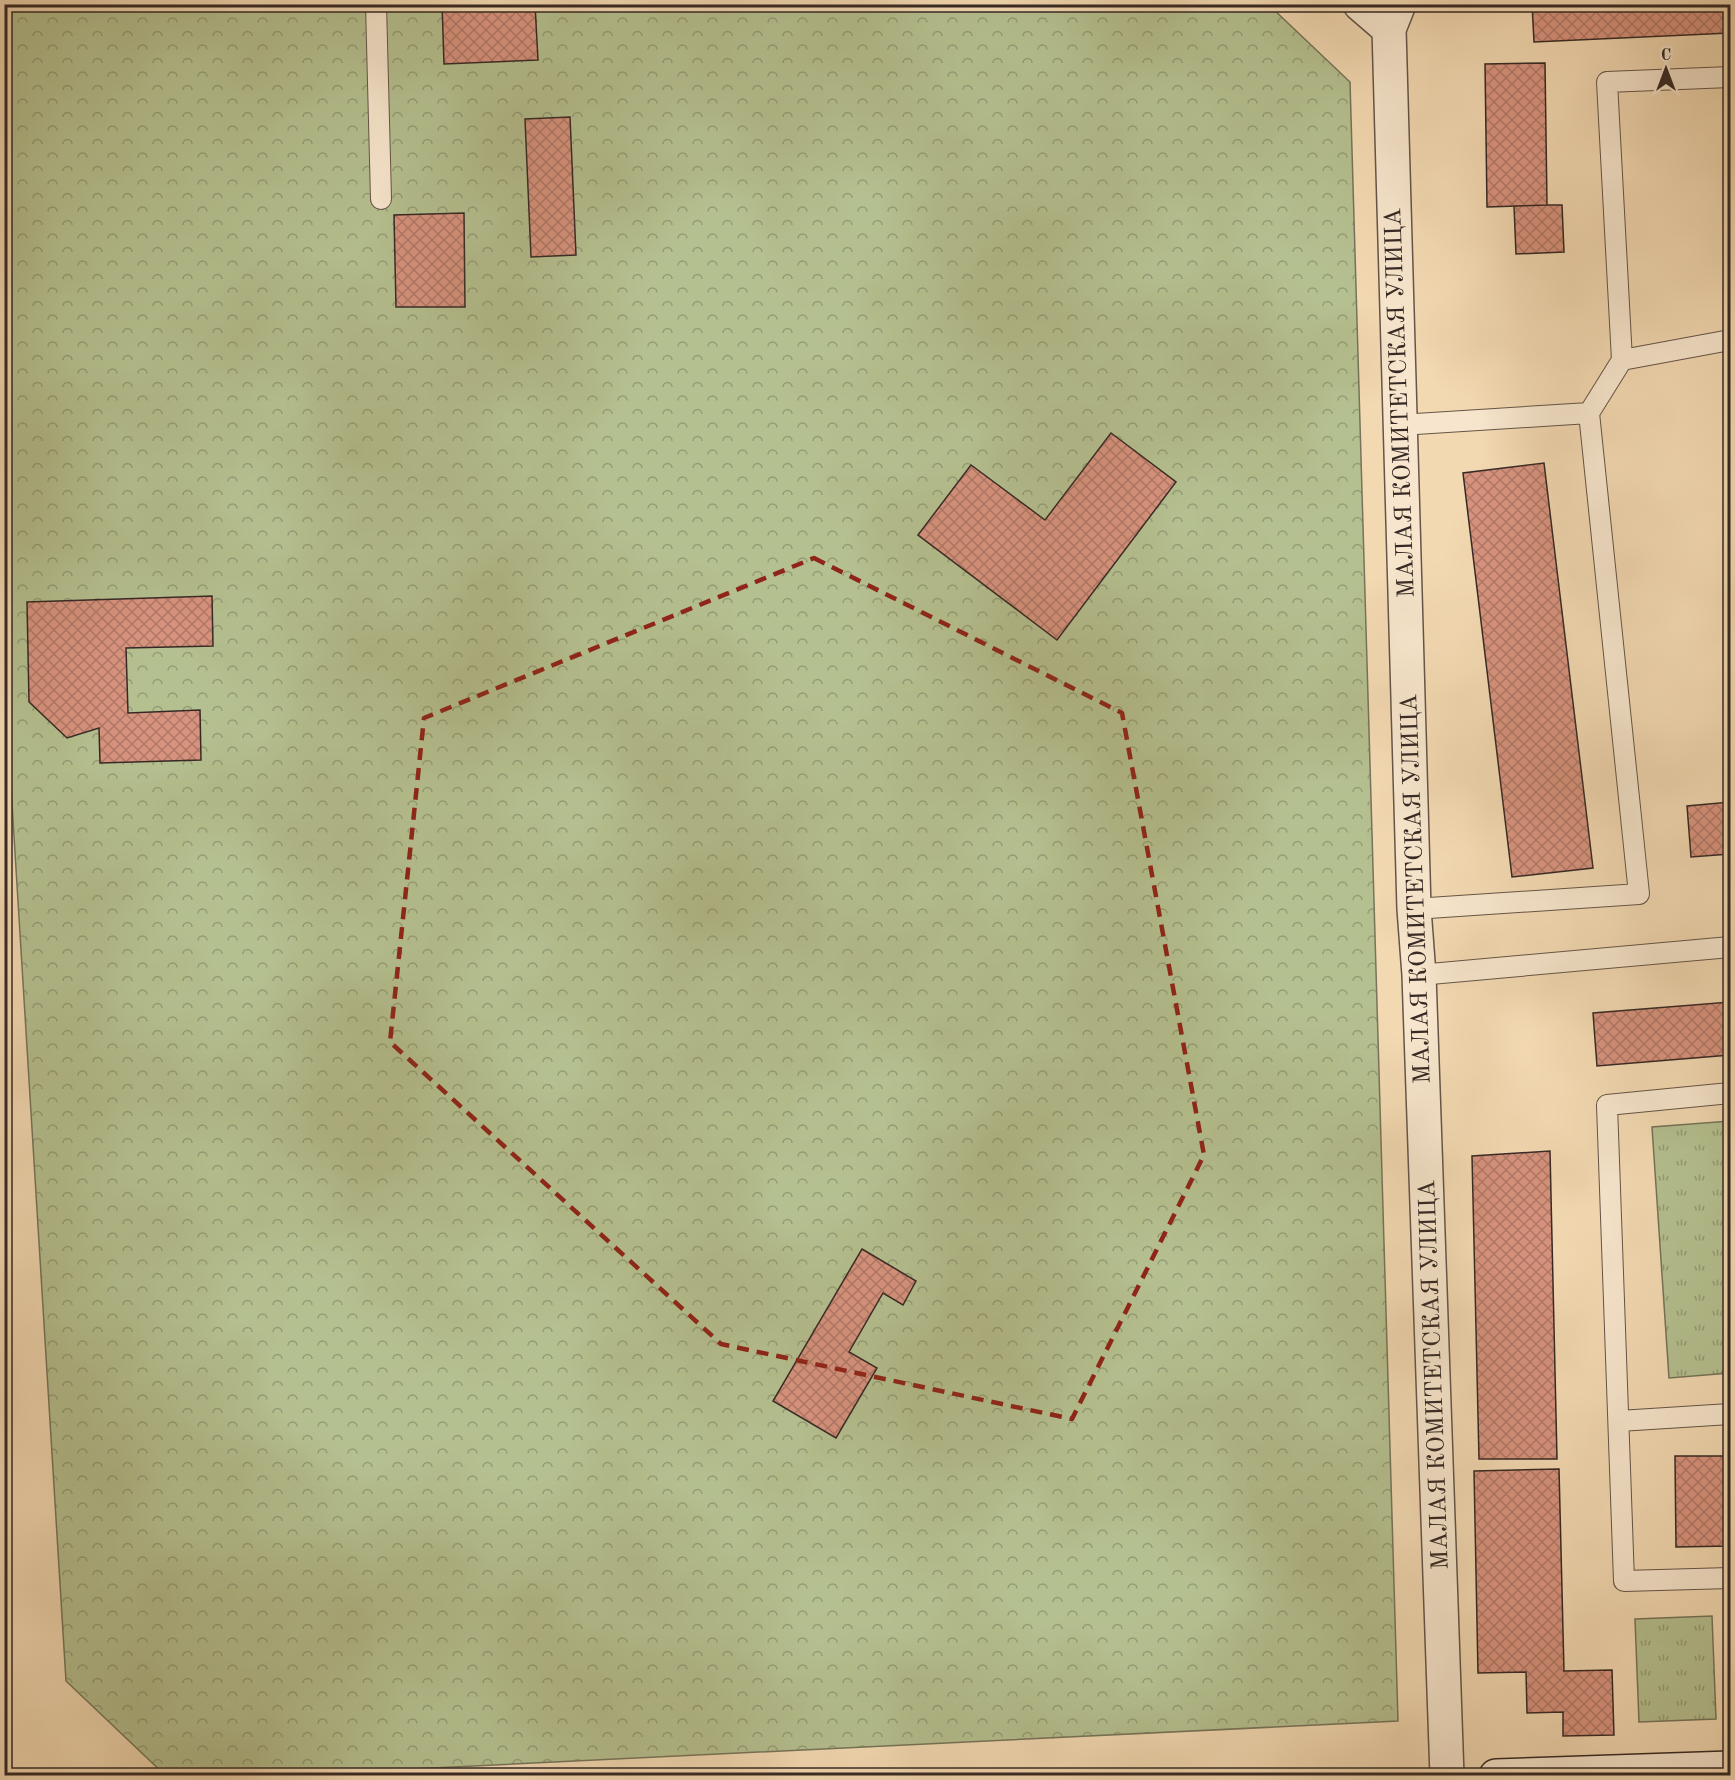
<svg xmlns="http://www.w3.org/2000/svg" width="1735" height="1780" font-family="'Old Standard TT',serif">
<defs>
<pattern id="grass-tufts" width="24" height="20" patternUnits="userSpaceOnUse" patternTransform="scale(1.5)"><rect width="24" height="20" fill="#b5c090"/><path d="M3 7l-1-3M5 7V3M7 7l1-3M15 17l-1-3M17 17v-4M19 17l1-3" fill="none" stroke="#949c75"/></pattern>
<pattern id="forest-crowns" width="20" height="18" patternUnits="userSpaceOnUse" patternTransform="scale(1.5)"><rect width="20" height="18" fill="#b5c090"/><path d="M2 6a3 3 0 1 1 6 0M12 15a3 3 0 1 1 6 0" fill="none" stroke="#949c75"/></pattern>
<pattern id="building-cross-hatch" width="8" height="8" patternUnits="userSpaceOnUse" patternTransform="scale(1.5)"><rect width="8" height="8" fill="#d8937e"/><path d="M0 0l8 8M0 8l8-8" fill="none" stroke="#b07867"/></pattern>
</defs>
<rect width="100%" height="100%" fill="#f3d9b2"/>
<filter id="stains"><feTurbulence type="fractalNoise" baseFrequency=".00333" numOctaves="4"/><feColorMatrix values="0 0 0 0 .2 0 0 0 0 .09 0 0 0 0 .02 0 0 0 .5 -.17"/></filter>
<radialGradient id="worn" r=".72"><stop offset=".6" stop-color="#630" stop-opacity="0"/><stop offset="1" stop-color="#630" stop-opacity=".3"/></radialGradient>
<path fill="url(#grass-tufts)" stroke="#76745a" stroke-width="1.5" d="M1730,1121V1373L1669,1378L1652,1127Z
M1712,1616L1716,1719L1639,1722L1635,1619Z"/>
<path fill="url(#forest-crowns)" stroke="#76745a" stroke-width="1.5" d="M54,4L1269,5L1350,82L1398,1721L287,1775L166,1776L66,1681L5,690L4,6Z"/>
<path fill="url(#building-cross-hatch)" stroke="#362925" stroke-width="1.5" d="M442,4H535L538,60L444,64Z
M1532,4H1730V33L1534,42Z
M1545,63L1547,205L1487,207L1485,64Z
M570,117L576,255L531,257L525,119Z
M1547,205H1562L1564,252L1516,254L1514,206Z
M464,213L465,307H396L394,215Z
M1111,433L1176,482L1057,640L918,535L971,465L1045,520Z
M1544,463L1593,868L1512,877L1463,473Z
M212,596L213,646L126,648L128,713L200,710L201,760L100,763L99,728L67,738L29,702L27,602Z
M1730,802V854L1691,857L1687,806Z
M1730,1002V1055L1597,1066L1593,1013Z
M1550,1151L1557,1459H1479L1472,1156Z
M862,1249L916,1281L903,1305L883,1293L849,1352L877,1368L836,1438L773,1401Z
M1675,1456H1730V1546L1676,1547Z
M1559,1469L1564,1671L1612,1670L1614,1735L1563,1736V1712L1527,1713L1526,1672L1478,1673L1474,1471Z"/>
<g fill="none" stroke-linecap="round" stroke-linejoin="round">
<defs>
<path id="lane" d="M376,4L381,199
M1622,360L1730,340
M1400,425L1589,413L1622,360L1607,82L1730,77
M1414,909L1639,894L1589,413
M1419,975L1730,947
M1730,1093L1607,1105L1624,1581L1730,1578
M1619,1421L1730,1414"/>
<path id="street" d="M1360,4L1389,29
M1399,4L1389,29L1414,909L1419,975L1447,1776"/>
<path id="secondary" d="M1496,1776L1730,1768"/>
</defs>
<use href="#lane" stroke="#655548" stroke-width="22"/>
<use href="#street" stroke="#655548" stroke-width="36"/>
<use href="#secondary" stroke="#362925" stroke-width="36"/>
<use href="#lane" stroke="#f7e6cd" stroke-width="20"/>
<use href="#street" stroke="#f7e6cd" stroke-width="33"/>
<use href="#secondary" stroke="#f7e6cd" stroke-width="33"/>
</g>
<path fill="none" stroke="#8f2418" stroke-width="4.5" stroke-dasharray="12 8" stroke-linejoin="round" d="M814,558L1122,713L1204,1155L1072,1419L721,1344L390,1042L424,718Z"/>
<g text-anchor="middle" stroke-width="4.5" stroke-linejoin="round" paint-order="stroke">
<g font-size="24" fill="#362925" stroke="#f7e6cd">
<text transform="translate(1399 403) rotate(-92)" y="8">МАЛАЯ КОМИТЕТСКАЯ УЛИЦА</text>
<text transform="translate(1415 889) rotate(-92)" y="8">МАЛАЯ КОМИТЕТСКАЯ УЛИЦА</text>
<text transform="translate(1433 1375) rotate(-92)" y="8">МАЛАЯ КОМИТЕТСКАЯ УЛИЦА</text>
</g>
</g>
<rect width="1735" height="1780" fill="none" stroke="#f3d9b2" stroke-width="24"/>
<rect x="6" y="6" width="1723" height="1768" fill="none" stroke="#362925" stroke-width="3"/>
<rect x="12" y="12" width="1711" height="1756" fill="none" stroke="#362925" stroke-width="1.5"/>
<g transform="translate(1666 69)" stroke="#f7e6cd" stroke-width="4.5" paint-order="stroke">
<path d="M0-4.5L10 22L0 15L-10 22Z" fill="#362925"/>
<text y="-9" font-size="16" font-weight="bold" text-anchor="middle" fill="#362925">С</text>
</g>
<rect width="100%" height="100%" filter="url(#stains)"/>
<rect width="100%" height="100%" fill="url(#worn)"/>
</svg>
